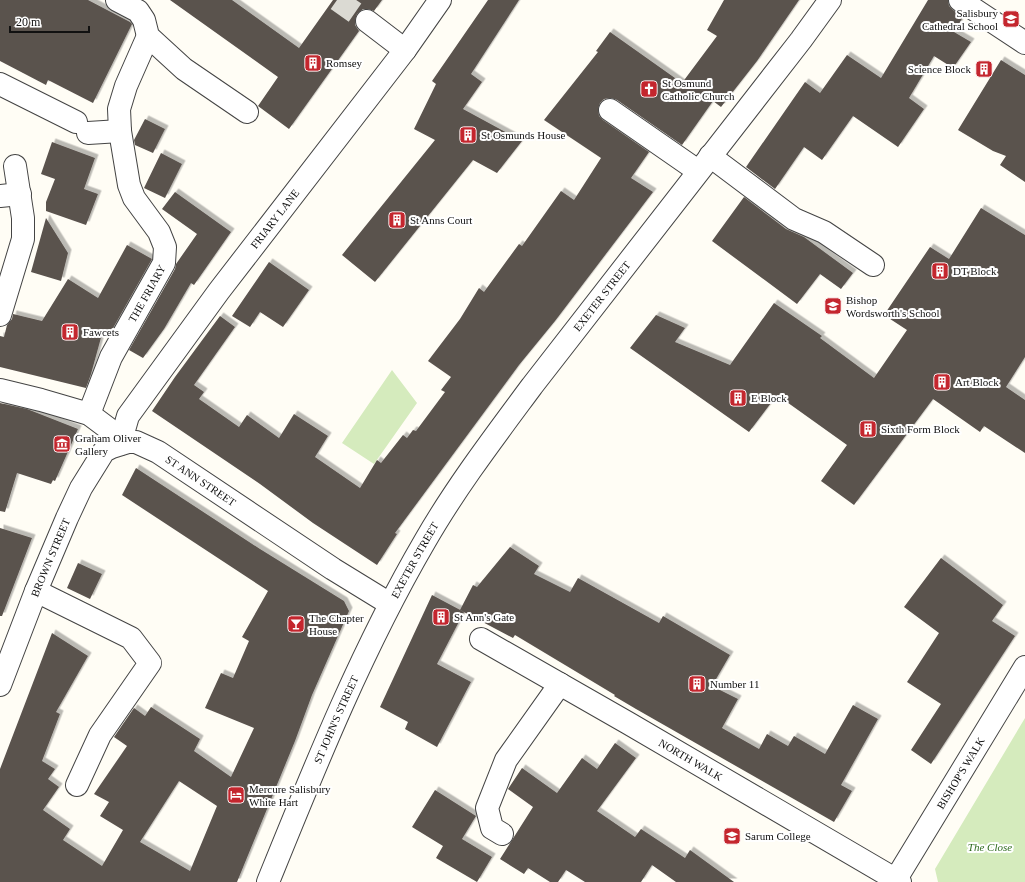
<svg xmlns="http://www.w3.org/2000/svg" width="1025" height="882" font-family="Georgia,serif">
<defs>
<filter id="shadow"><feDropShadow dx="3.5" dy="-3.5" stdDeviation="0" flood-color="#0004"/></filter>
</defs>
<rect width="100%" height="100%" fill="#fffdf5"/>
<path fill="#d5ebbd" d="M392,370L417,403L374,464L342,443Z
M1025,718V882H938L935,869Z"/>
<path fill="#5a524d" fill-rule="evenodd" filter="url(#shadow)" d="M0,0H88L130,22L132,24L93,103L48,80L46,85L0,61Z
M170,0H232L299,48L333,0H382L374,11L368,9H363L357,14L355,20V25L359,31L289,129L258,106L278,77Z
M488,0H519L471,74L482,82L463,109L522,141L497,173L473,160L375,282L342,255L435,140L414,129L436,84L432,81Z
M724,0H799L757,61L721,107L713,101L682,145L617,100L611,98L604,99L600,103L598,109L599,116L603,120L649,152L631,178L653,192L555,321L519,365L395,533L397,534L377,565L313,523L260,484L152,411L175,377L220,316L235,327L194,385L204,392L199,399L239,427L247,415L279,438L294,414L328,436L315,457L360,488L377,460L381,463L403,435L407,438L413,430L416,431L445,392L441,390L451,377L428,361L460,319L479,288L484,292L519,244L522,246L561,191L574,200L601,158L544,120L598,52L596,51L610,32L682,83L717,36L707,30Z
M928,0H948L949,6L953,10L963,17L954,32L971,42L953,68L934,56L909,98L924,109L898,147L853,116L822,160L804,147L775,189L746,167L805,82L820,93L847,55L881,78Z
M1001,60L1025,75V182L1000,165L1006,156L993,151L958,130Z
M145,119L165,129L153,153L135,145L134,140Z
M52,142L95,158L84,189L98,194L86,225L46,211V202L55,179L41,174Z
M161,153L182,164L165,198L144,188Z
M175,192L231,232L194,285L191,283L164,329L143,358L129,350L175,269L176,264L197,234L162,209Z
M744,197L786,229L804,237L853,273L841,289L820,274L797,304L712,241Z
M981,208L1025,235V357L1006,387L1025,400V453L984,426L980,432L933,399L854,505L821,481L847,445L777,395L749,432L630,348L656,315L685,328L675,342L730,365L774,303L822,336L820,338L874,378L907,330L884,315L930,247L949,259Z
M46,218L68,253L61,281L31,272Z
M127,245L152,259L108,337L102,334L91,374L86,388L0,367V336L4,337L7,325L12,319L13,314L42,321L68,279L98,298Z
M269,262L309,290L283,327L260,312L250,327L232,316Z
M0,403L27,409L78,429L55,481L53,480L51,484L17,473L5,512L0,511Z
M136,468L260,549L344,601L349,611L312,695L295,741L237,882H0V769L52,633L88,656L56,712L60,714L42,761L55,769L48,779L59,787L43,810L70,829L63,840L102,866L123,830L100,816L109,802L94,794L127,746L114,737L134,708L145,716L151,707L200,739L194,751L231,777L254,728L205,708L221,673L233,678L249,641L242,637L268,591L122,495ZM179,781L217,806L190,871L140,842Z
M0,528L32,538L2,616H0Z
M510,547L539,566L534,574L570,592L578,578L659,623L663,616L730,655L712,686L738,699L722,728L759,749L767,734L788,746L794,736L825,754L853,705L878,719L841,785L852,791L834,822L636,709L614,696L615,695L515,635L513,638L460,610L473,585L477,587Z
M941,558L1003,605L992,621L1015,636L931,764L911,750L941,704L907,682L939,633L904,607Z
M78,563L102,574L90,599L67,588Z
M432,595L464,612L437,664L471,682L437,747L405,729L408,722L380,707Z
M615,743L636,758L597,811L635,837L641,829L685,858L690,850L734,882H676L652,865L641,882H585L566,870L558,882H550L528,868L524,874L500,859L533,807L508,789L522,768L557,793L582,758L597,769Z
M435,790L476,816L462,839L492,857L477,882L436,858L443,846L412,827Z"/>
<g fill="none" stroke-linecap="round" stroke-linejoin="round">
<path stroke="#dbdad3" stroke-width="22" stroke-dasharray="22 11" stroke-linecap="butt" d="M337,0L367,21"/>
<defs>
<g id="minor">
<path d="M117,0L138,11L144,20L148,36L184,69L247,112"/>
<path d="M960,0L1025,43"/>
<path d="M367,21L405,50"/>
<path d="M0,84L76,122"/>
<path d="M610,110L698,171"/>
<path d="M88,133L120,131"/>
<path d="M710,156L794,219L824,232L873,265"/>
<path d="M0,196L20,194"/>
<path d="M0,315L23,239V218L15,166"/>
<path d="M0,390L41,400L89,414L109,429L120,444"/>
<path id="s1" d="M89,414L111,357L164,263L165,247L159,232L134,198L129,185L120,131L119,109L126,86L148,36"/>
<path id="s2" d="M120,444L128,416L219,291L405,50L440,0"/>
<path d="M36,591L131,638L150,663L100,735L77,785"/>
<path id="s3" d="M481,639L628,723L900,882"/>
<path id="s4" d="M0,685L36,591L67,518L81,488L104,451L112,447L128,442H136L158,452L333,569L390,604"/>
<path d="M502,834L492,828L487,808L506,760L560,684"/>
<path id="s5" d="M896,879L1025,667"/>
<path id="s6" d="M268,882C315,766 362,649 425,541C456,487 495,436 532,386L801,40L830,0"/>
</g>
</defs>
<use href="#minor" stroke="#444" stroke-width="24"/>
<use href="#minor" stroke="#fff" stroke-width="22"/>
</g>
<defs>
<symbol id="school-square" viewBox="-11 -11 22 22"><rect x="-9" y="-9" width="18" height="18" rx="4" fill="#c4262e" stroke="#fff"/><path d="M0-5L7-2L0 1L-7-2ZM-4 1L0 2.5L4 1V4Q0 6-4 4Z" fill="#fff"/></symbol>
<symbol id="building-square" viewBox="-11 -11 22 22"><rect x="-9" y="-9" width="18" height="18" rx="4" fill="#c4262e" stroke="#fff"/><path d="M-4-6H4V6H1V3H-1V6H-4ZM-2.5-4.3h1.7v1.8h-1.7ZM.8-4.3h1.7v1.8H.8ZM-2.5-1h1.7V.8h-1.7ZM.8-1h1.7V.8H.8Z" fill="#fff"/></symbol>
<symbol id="church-square" viewBox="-11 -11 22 22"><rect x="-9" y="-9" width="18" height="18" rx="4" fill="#c4262e" stroke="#fff"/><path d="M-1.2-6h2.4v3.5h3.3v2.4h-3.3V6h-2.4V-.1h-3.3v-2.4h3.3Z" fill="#fff"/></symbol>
<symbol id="museum-square" viewBox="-11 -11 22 22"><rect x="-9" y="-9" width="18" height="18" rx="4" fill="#c4262e" stroke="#fff"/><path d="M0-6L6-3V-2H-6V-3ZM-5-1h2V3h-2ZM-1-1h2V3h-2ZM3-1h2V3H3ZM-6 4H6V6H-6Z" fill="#fff"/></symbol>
<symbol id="bar-square" viewBox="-11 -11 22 22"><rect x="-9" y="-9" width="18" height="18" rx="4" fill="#c4262e" stroke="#fff"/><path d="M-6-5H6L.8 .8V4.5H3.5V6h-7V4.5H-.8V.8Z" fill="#fff"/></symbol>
<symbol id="hotel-square" viewBox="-11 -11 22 22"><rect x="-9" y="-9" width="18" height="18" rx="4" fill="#c4262e" stroke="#fff"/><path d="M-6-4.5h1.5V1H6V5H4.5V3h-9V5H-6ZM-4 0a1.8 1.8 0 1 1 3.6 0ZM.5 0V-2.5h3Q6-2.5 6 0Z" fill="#fff"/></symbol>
<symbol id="university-square" viewBox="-11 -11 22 22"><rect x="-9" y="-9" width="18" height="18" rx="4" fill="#c4262e" stroke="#fff"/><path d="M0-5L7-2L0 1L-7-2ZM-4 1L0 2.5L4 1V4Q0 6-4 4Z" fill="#fff"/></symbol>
</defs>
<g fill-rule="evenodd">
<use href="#school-square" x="1001" y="9" width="20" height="20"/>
<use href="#building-square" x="303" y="53" width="20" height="20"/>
<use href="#building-square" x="974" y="59" width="20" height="20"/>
<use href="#church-square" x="639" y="79" width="20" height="20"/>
<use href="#building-square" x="458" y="125" width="20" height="20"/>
<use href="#building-square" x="387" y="210" width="20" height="20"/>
<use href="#building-square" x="930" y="261" width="20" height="20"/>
<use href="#school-square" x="823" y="296" width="20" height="20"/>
<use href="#building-square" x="60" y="322" width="20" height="20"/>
<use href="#building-square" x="932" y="372" width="20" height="20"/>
<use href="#building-square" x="728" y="388" width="20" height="20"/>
<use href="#building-square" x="858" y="419" width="20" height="20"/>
<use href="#museum-square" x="52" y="434" width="20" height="20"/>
<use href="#building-square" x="431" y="607" width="20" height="20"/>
<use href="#bar-square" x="286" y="614" width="20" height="20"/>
<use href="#building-square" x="687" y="674" width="20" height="20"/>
<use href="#hotel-square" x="226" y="785" width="20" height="20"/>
<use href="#university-square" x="722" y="826" width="20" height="20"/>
</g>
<g text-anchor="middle" stroke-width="4" stroke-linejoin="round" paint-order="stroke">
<g font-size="11" fill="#111" stroke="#fff" text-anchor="start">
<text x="998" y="17" text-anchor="end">Salisbury<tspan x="998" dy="13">Cathedral School</tspan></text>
<text x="326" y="67">Romsey</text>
<text x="971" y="73" text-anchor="end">Science Block</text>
<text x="662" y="87">St Osmund<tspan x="662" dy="13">Catholic Church</tspan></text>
<text x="481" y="139">St Osmunds House</text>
<text x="410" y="224">St Anns Court</text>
<text x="953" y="275">DT Block</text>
<text x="846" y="304">Bishop<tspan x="846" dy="13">Wordsworth's School</tspan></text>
<text x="83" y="336">Fawcets</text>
<text x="955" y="386">Art Block</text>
<text x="751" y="402">E Block</text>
<text x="881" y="433">Sixth Form Block</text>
<text x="75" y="442">Graham Oliver<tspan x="75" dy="13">Gallery</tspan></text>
<text x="454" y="621">St Ann's Gate</text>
<text x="309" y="622">The Chapter<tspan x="309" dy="13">House</tspan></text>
<text x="710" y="688">Number 11</text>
<text x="249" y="793">Mercure Salisbury<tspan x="249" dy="13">White Hart</tspan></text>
<text x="745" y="840">Sarum College</text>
</g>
<g font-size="11" fill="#111" stroke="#fff">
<text dy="4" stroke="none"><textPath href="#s2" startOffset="275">FRIARY LANE</textPath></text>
<text dy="4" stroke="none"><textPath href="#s1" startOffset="134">THE FRIARY</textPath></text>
<text dy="4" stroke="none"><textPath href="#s6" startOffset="678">EXETER STREET</textPath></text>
<text dy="4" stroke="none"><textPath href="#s4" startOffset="366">ST ANN STREET</textPath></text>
<text dy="4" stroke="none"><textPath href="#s4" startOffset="137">BROWN STREET</textPath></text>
<text dy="4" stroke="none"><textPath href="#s6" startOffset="354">EXETER STREET</textPath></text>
<text dy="4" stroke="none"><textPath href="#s6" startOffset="176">ST JOHN'S STREET</textPath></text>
<text dy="4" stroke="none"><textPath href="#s3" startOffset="242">NORTH WALK</textPath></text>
<text dy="4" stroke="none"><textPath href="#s5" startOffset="124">BISHOP'S WALK</textPath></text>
</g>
<g font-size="11" font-style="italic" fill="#2f6b1f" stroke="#fff">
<text x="990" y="851">The Close</text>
</g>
</g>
<path d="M10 26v6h79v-6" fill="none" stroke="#111111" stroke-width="2"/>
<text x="16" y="26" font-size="12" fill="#111111" stroke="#ffffff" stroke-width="3" paint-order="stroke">20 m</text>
</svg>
